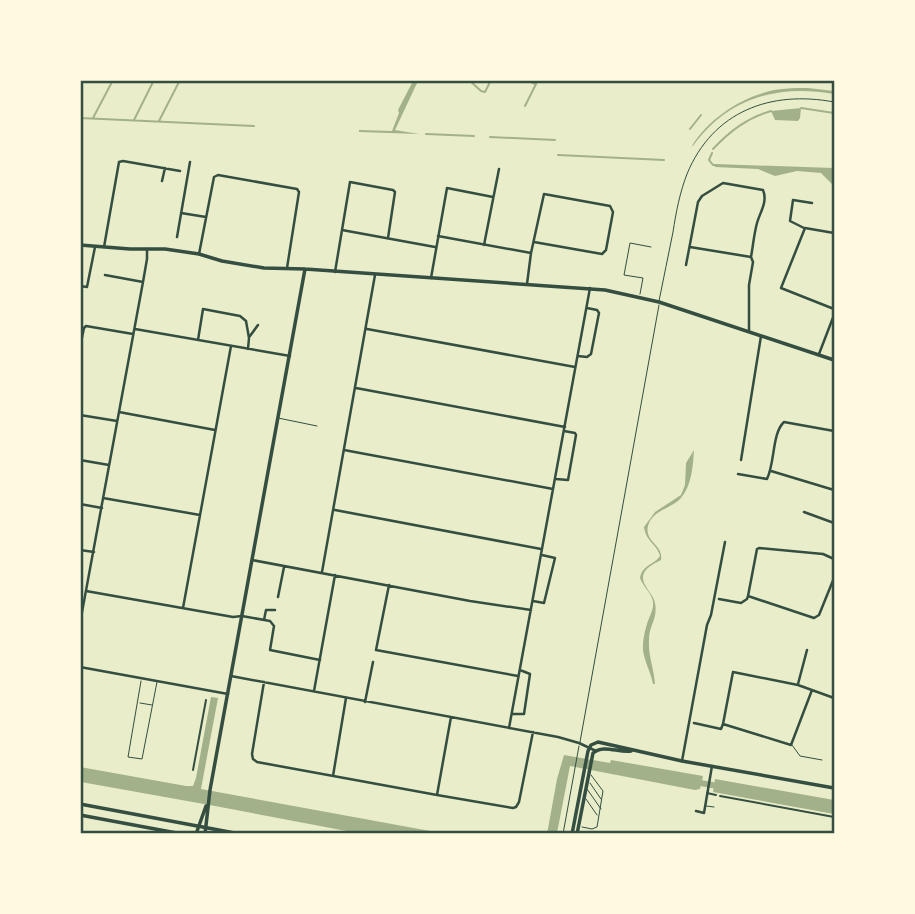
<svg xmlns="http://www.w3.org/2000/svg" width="915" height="914" font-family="Raleway,sans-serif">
<rect width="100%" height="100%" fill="#e9edc9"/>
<path fill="#a3b18a" d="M413,81H418L395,130L419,134L359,132V130L392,131L399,113L398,110Z
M808,88L834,91V94C777,84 728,98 693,146H692C707,121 736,101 763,93C778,88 793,88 808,88Z
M801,108L800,118L798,121L775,120L771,111Z
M715,164L834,168V186L821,173L797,171L775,176L758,169L715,167Z
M694,450C693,465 692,485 681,498C671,509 652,510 648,526C644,542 664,545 661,560C655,563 647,567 644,573C639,584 653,592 655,603C658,620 649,624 649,640C648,655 654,669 655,684H653C651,672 642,657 643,646C643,640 645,630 647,624C649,617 654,610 653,602C652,593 643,587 640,578C642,565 654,565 660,556C657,544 646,542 644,527L655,512L681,495L685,485L686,463Z
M211,697L218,698L201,789L441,833H357L215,806L81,782L80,767L186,786H193L196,778Z
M564,755L610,763L611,760L703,776L700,789L695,790L570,766L557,833L547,834L557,779Z
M715,779L834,800V814L713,792Z"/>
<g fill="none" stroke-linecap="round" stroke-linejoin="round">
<path stroke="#a3b18a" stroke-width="2" d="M469,80L481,91L485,92L491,80
M527,80L535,84
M525,106L538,80
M801,108L834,113
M80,118L254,126
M93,118L113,80
M134,120L154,80
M159,121L180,80
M690,129L701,115
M426,134L474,136
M490,137L555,140
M713,149C730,131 747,118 771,111
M712,153L709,160L713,165H715
M558,155L664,160"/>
<path stroke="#a3b18a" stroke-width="6" d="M695,782L723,787"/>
<path stroke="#344e41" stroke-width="1" d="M640,294L643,278L624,275L630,243L651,247
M659,301C664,278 668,255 673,232C676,212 680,192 687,174C713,111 771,90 834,102
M278,418L317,426
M141,681L128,757L142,759L157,682
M140,703L152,705
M580,742L659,305
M792,745L800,756L822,760
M590,783L601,799
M587,789L601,809
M586,799L597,815
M706,806L714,807
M582,827L592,829L597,827L603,791L591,775
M563,834L579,746"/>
<path stroke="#344e41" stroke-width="2" d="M193,770L206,700
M707,793L716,795
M720,796L834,817"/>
<path stroke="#344e41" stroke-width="2.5" d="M162,181L165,168
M181,213L206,217
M804,228L790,221L793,200L812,203
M342,230L435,247
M834,233L805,228L781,288L834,309
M438,236L531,253
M177,237L190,162
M484,245L499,169
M104,247L119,162L123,161L180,171
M690,247L751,257
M199,254L214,177L218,175L297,189L299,192L287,268
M686,265L698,202L702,196L723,183L763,190C768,202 760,212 757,223C754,234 753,246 751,257L753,262L749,285V331
M335,272L350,182L393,190L395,192L388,238
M105,275L143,282
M431,278L447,188L493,197
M527,284L531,253L544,194L610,206L613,212L606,250L602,254L534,242
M80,286L87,287L95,247
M135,329L290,356
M367,329L575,367
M250,336L258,325
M198,340L203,309L240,316L246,321L249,338L248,349
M80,347L84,328L86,326L133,334
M819,354L834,315
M578,356L587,357L591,354L599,313L597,310L587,308
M356,388L565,427
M119,412L215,430
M80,415L117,421
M344,450L553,489
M80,460L109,465
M741,460L761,336
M771,471L834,490
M738,474L767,479C775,463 772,433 784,422L834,431
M556,479L568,480L576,435L575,433L564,431
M103,498L200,515
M80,504L102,508
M335,510L541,549
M804,512L834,523
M80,550L94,552
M252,560L470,601L531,610
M322,572L375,275
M389,585L376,650L518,676
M86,591L233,617L242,616L270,621L274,626L270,650L320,660
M748,596L757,549L759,548L823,554L834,559
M748,596L814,618L819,615L834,578
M278,597L284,567
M719,599L741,603L747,599L748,596
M533,601L544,603L555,558L542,555
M183,608L231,346
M264,620L266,610H275
M80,623L143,282L147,259V249
M80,667L228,694
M231,676L558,737L579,743L596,751
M264,682L252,754L253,759L257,762L437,795L513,808L516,807L519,802L533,732
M798,684L807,650
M314,691L335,575
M365,702L373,662
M513,714H524L530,674L520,670
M694,723L721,729L723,724L791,745L812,690
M723,724L733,672L798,685L834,698
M509,728L590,288
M682,761L707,625L711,615L725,542
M333,776L346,698
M437,795L451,717
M696,811L704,813L712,766"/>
<path stroke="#344e41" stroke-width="3.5" d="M80,245L130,249H165L199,254L222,261L264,268L305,269L605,290L659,302L834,360
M196,834L206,806
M205,834L210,790L305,269
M572,834L588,751L591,745L598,742L682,761L834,788
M577,834L593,753C604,744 618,753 631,751"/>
<path stroke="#344e41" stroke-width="3.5" d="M80,804L240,834
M80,815L182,834"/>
</g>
<rect width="915" height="914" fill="none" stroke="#fefae0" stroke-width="164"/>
<rect x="82" y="82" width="751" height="750" fill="none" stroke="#344e41" stroke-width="2.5"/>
</svg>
